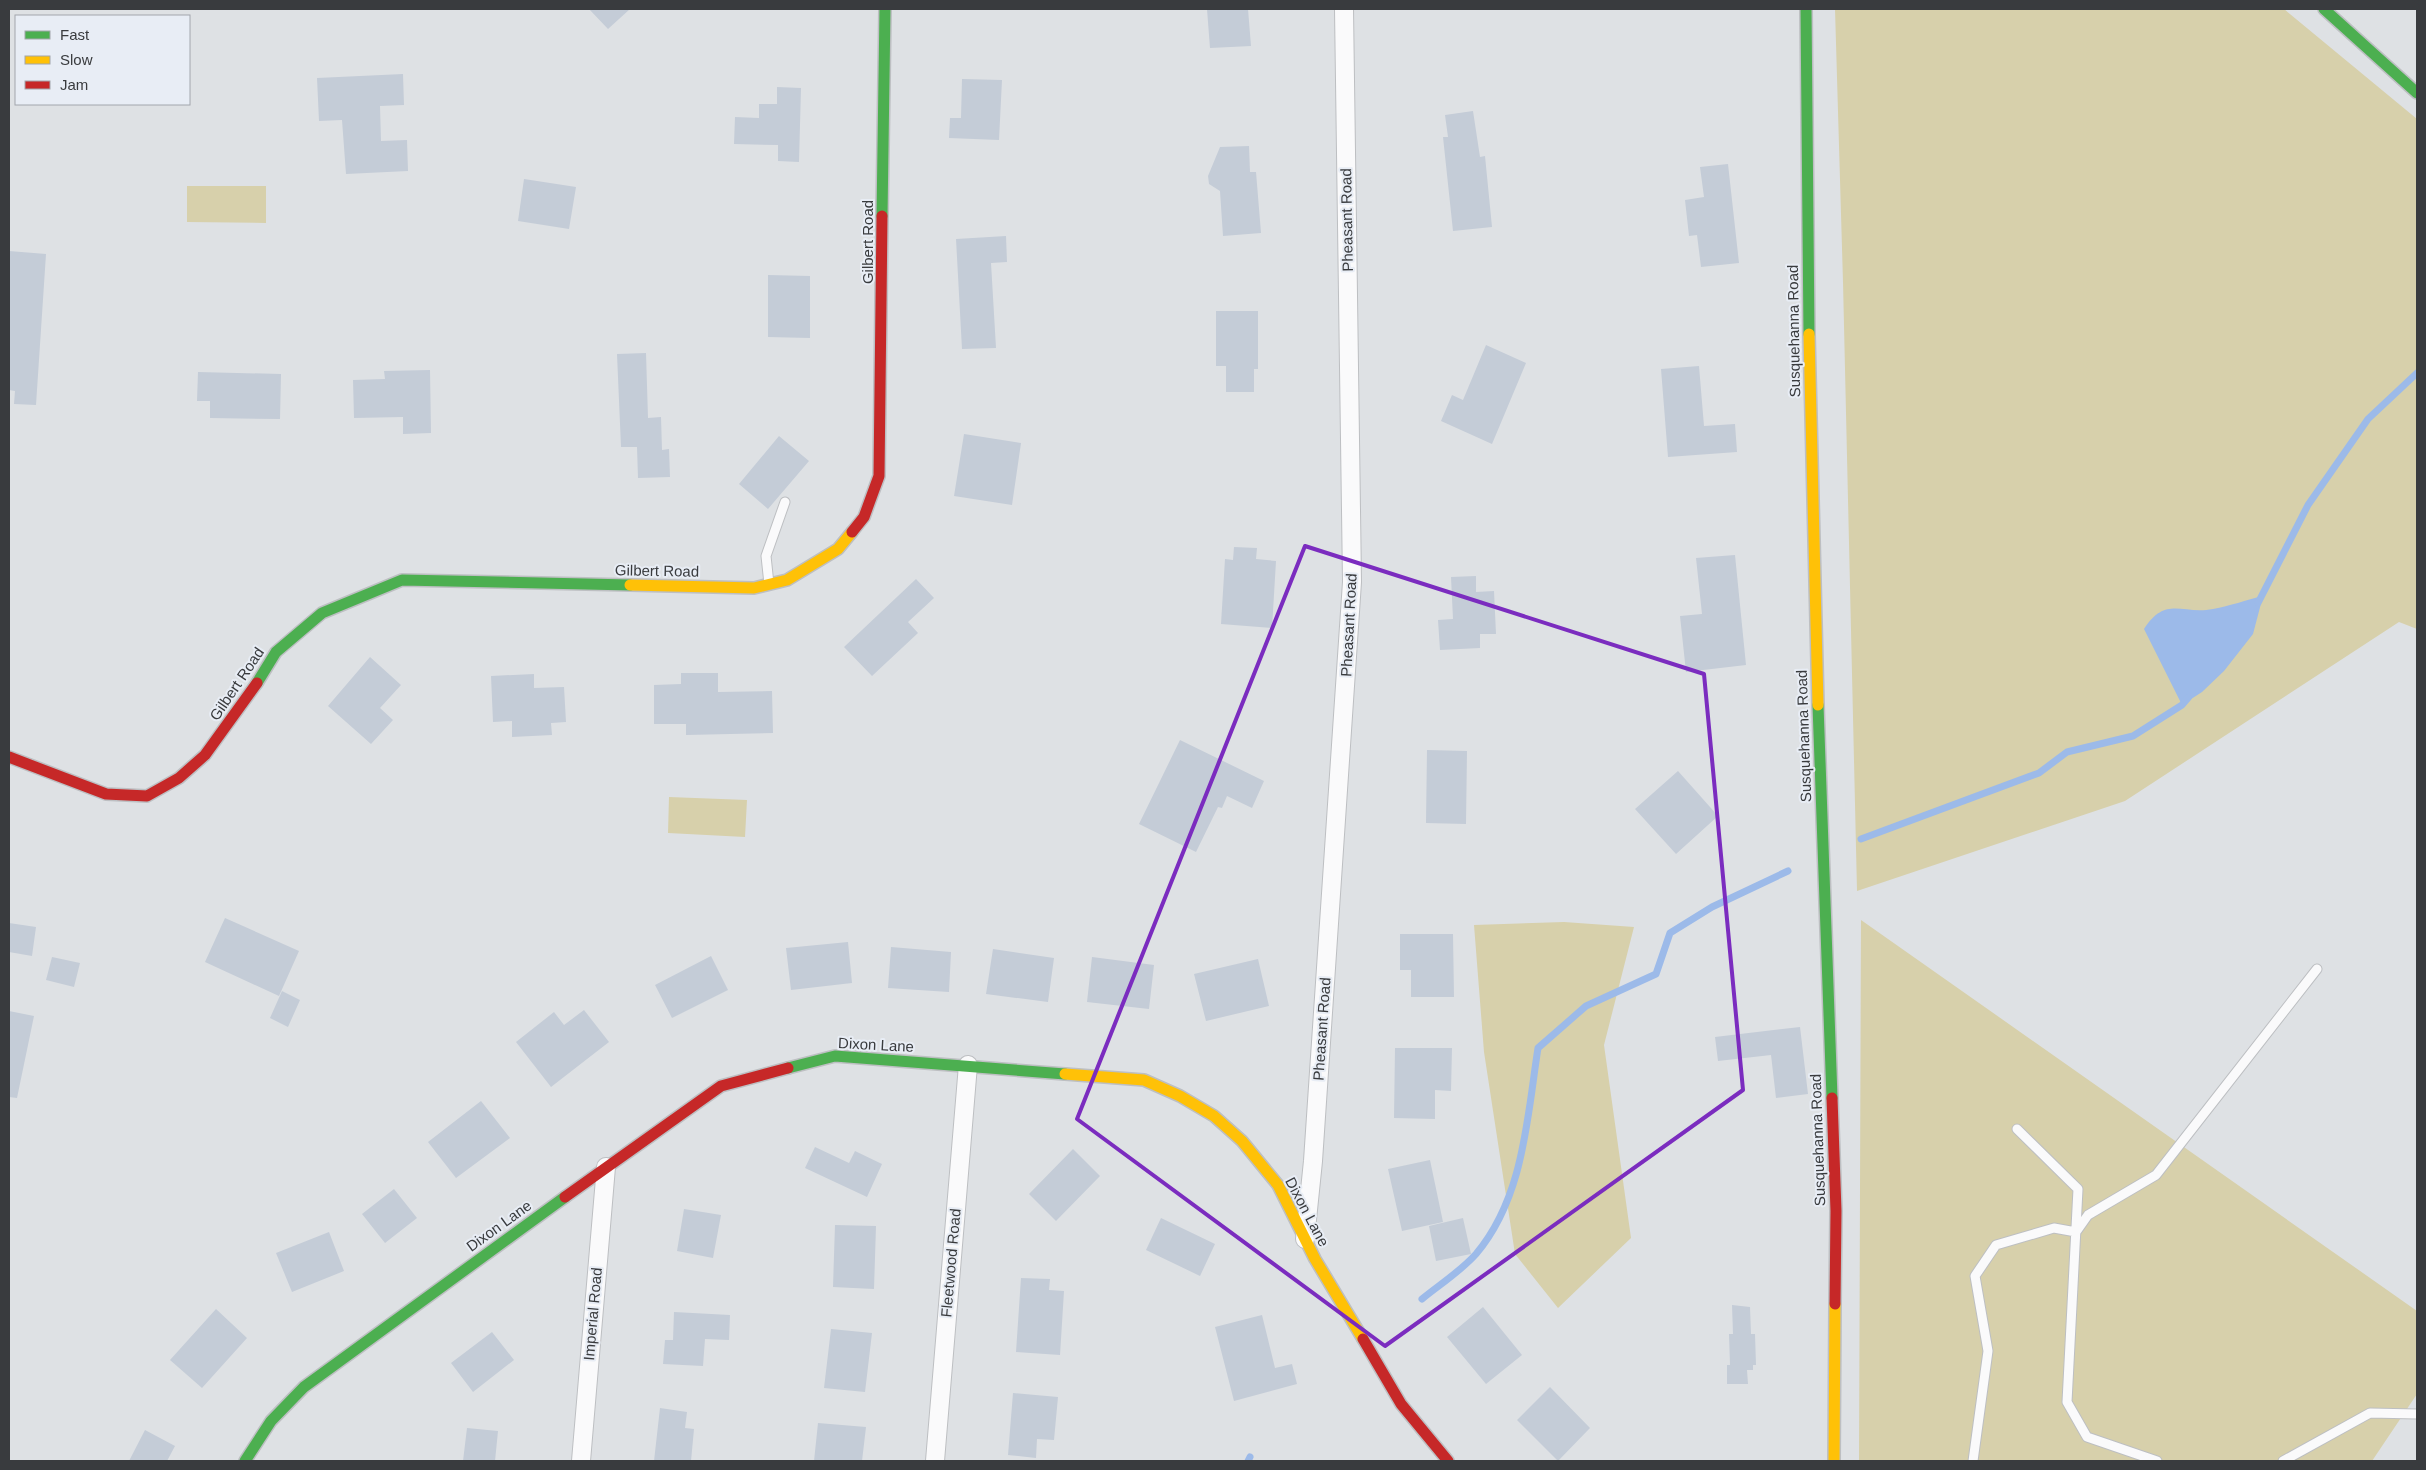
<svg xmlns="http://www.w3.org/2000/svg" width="2426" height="1470" font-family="Helvetica,sans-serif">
<rect width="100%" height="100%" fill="#dee1e4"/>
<path fill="#d7d0ab" d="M1835,9H2284L2417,119V629L2399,622L2125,801L1857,891L1843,282Z
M187,186H266V223L187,222Z
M669,797L747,800L745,837L668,833Z
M1861,920L2417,1311V1394L2372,1461H1859Z
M1564,922L1634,927L1604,1045L1631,1238L1558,1308L1515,1254L1484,1052L1474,925Z"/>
<path fill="#9cbae9" d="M2263,596L2253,634L2224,671L2202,692L2182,705L2144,629C2166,595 2182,615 2213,609C2230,606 2246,600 2263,596Z"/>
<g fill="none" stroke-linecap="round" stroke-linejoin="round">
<path stroke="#9cbae9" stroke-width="7" d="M2258,603L2308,505L2368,419L2417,373
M1861,839L2039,773L2067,752L2133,736L2182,705L2188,698
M1422,1299C1439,1285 1461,1271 1476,1254C1524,1197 1527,1118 1538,1048L1586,1006L1656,974L1670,933L1712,907L1788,871
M1248,1461L1250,1457"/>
</g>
<path fill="#c4ccd7" d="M589,9H630L608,29Z
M1207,9H1248L1251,46L1210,48Z
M403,74L404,105L380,106L381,141L407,140L408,171L346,174L342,120L319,121L317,78Z
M962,79L1002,80L999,140L949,138L950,118H961Z
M777,87L801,88L799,162L778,161V145L734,144L735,117L759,118V104H777Z
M1473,111L1480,157L1485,156L1492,227L1453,231L1443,137H1448L1445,115Z
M1249,146L1250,172H1256L1261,233L1223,236L1220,191L1209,184L1208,176L1220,147Z
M1728,164L1739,263L1701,267L1697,235L1689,236L1685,200L1704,197L1700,167Z
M524,179L576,187L569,229L518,221Z
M1006,236L1007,262L991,263L996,348L962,349L956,239Z
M9,251L46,254L36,405L14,404L15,391L9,390Z
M768,275L810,276V338L768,337Z
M1216,311H1258V369H1254V392H1226V366H1216Z
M1486,345L1526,363L1492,444L1441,421L1452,395L1463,400Z
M646,353L648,418L661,417L662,450L669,449L670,477L638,478L637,447H621L617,354Z
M1699,366L1704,426L1735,424L1737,452L1668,457L1661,369Z
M430,370L431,433L403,434V417L354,418L353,380L385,379L384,371Z
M198,372L281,374L280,419L210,418V401H197Z
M964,434L1021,443L1012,505L954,496Z
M779,436L809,461L768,509L739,484Z
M1234,547L1257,548L1256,559L1276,561L1272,628L1221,624L1225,559L1233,560Z
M1735,555L1746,665L1686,672L1680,616L1702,614L1696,558Z
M1476,576V592L1494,591L1496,634H1480V648L1440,650L1438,620L1453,619L1451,577Z
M916,579L934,598L908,622L918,633L872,676L844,647Z
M370,657L401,685L380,708L393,720L371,744L328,706Z
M681,673H718V692L772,691L773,733L686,735V724H654V685L681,684Z
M534,674V688L564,687L566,722L551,723L552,735L512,737V721L493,722L491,676Z
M1180,740L1264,781L1252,808L1227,796L1222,808L1218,807L1196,852L1139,824Z
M1427,750L1467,751L1466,824L1426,823Z
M1678,771L1718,816L1676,854L1635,809Z
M225,918L299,951L279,996L205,962Z
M9,923L36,927L32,956L9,952Z
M1400,934H1453L1454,997H1411V970H1400Z
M848,942L852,983L791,990L786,948Z
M891,947L951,952L949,992L888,988Z
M993,949L1054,958L1048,1002L986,994Z
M711,956L728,990L672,1018L655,985Z
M52,957L80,963L74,987L46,980Z
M1092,957L1154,965L1149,1009L1087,1002Z
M1258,959L1269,1006L1206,1021L1194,974Z
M282,991L300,1000L288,1027L270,1018Z
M584,1010L609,1042L551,1087L516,1042L554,1012L564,1025Z
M9,1011L34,1016L17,1098L9,1097Z
M1800,1027L1808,1094L1776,1098L1771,1055L1718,1061L1715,1037Z
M1395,1048H1452L1451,1091L1435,1090V1119L1394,1118Z
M481,1101L510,1138L456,1178L428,1142Z
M815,1147L849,1163L855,1151L882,1164L867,1197L805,1168Z
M1073,1149L1100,1176L1056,1221L1029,1194Z
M1430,1160L1443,1222L1402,1231L1388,1169Z
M394,1189L417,1218L385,1243L362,1214Z
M684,1209L721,1215L713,1258L677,1251Z
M1161,1218L1215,1244L1200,1276L1146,1250Z
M1463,1218L1471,1254L1436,1261L1429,1226Z
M835,1225L876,1226L874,1289L833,1287Z
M329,1232L344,1271L292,1292L276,1253Z
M1021,1278L1050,1279L1049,1290L1064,1291L1060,1355L1016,1352Z
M1732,1305L1750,1307L1751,1334H1755L1756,1365H1753V1370H1747L1748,1384H1727V1365H1730L1729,1334H1733Z
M1483,1307L1522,1355L1486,1384L1447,1337Z
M216,1309L247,1338L202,1388L170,1360Z
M674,1312L730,1315L729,1340L705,1339L703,1366L663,1364L665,1340H673Z
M1262,1315L1275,1368L1292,1364L1297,1384L1234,1401L1215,1327Z
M831,1329L872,1333L865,1392L824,1388Z
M492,1332L514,1360L473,1392L451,1363Z
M1550,1387L1590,1428L1558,1461L1517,1420Z
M1013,1393L1058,1397L1054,1440L1037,1439L1036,1458L1008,1455Z
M660,1408L687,1412L685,1428L694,1429L691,1461H654Z
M818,1423L866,1427L862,1461H814Z
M467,1428L498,1431L495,1461H463Z
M145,1430L175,1446L167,1461H129Z"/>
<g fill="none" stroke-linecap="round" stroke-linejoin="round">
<defs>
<path id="lane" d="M769,584L766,556L785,502
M2017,1129L2078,1189L2067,1402L2087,1437L2157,1461
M1973,1461L1988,1351L1975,1276L1996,1245L2054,1228L2076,1232L2088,1215L2156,1175L2317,969
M2283,1461L2370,1413L2417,1414"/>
<path id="street" d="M1305,1239L1313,1161L1352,582L1344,9
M581,1461L606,1167
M935,1461L968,1065"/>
<path id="fast" d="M1806,9L1809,334
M2324,9L2417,93
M882,216L885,9
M257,683L276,652L322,613L402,580L630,585
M1818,705L1832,1098
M788,1068L835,1056L1065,1074
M245,1461L271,1421L304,1387L565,1197"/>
<path id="slow" d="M1809,334L1818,705
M630,585L754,588L787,580L838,549L852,532
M1065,1074L1144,1080L1180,1096L1214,1116L1242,1141L1278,1185L1315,1259L1363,1339
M1834,1461L1835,1304"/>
<path id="jam" d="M852,532L864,517L879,476L882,216
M9,757L106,794L147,796L179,778L205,755L257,683
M1832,1098L1836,1211L1835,1304
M565,1197L721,1086L788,1068
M1363,1339L1401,1404L1448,1461"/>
</defs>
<use href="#lane" stroke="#bdbfc2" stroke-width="11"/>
<use href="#street" stroke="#bdbfc2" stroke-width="20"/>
<use href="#fast" stroke="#bdbfc2" stroke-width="14"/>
<use href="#slow" stroke="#bdbfc2" stroke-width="14"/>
<use href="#jam" stroke="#bdbfc2" stroke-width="14"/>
<use href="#lane" stroke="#fafafb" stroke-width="9"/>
<use href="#street" stroke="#fafafb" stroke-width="18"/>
<use href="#fast" stroke="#4caf50" stroke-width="11"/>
<use href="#slow" stroke="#ffc107" stroke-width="11"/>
<use href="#jam" stroke="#c62828" stroke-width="11"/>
</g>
<path fill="none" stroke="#7b2cbf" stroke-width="4" stroke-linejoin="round" d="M1305,546L1704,674L1743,1090L1385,1346L1077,1119Z"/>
<g text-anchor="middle" stroke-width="4" stroke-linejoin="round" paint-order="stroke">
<g font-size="15" fill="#393b3e" stroke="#e8edf5">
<text transform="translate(1347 220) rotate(-91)" y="5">Pheasant Road</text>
<text transform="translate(868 242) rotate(-90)" y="5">Gilbert Road</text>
<text transform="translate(1794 331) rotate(-91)" y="5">Susquehanna Road</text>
<text transform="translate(657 571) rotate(1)" y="5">Gilbert Road</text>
<text transform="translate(1349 625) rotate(-87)" y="5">Pheasant Road</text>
<text transform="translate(237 684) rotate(-56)" y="5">Gilbert Road</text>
<text transform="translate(1804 736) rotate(-92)" y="5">Susquehanna Road</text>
<text transform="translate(1322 1029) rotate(-86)" y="5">Pheasant Road</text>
<text transform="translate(876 1045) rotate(3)" y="5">Dixon Lane</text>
<text transform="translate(1818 1140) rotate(-92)" y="5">Susquehanna Road</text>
<text transform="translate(1307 1212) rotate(62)" y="5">Dixon Lane</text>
<text transform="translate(499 1226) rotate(-36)" y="5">Dixon Lane</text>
<text transform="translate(951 1263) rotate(-85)" y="5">Fleetwood Road</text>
<text transform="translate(593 1314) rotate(-85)" y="5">Imperial Road</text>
</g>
</g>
<rect width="2426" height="1470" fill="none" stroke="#393b3e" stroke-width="20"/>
<rect x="15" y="15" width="175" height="90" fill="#e8edf5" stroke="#a2a6ac"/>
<rect x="25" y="31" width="25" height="8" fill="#4caf50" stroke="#a2a6ac"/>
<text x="60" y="40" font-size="15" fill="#393b3e">Fast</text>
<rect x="25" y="56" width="25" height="8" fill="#ffc107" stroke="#a2a6ac"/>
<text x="60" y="65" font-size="15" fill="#393b3e">Slow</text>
<rect x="25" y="81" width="25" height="8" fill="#c62828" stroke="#a2a6ac"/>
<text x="60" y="90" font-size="15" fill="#393b3e">Jam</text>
</svg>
